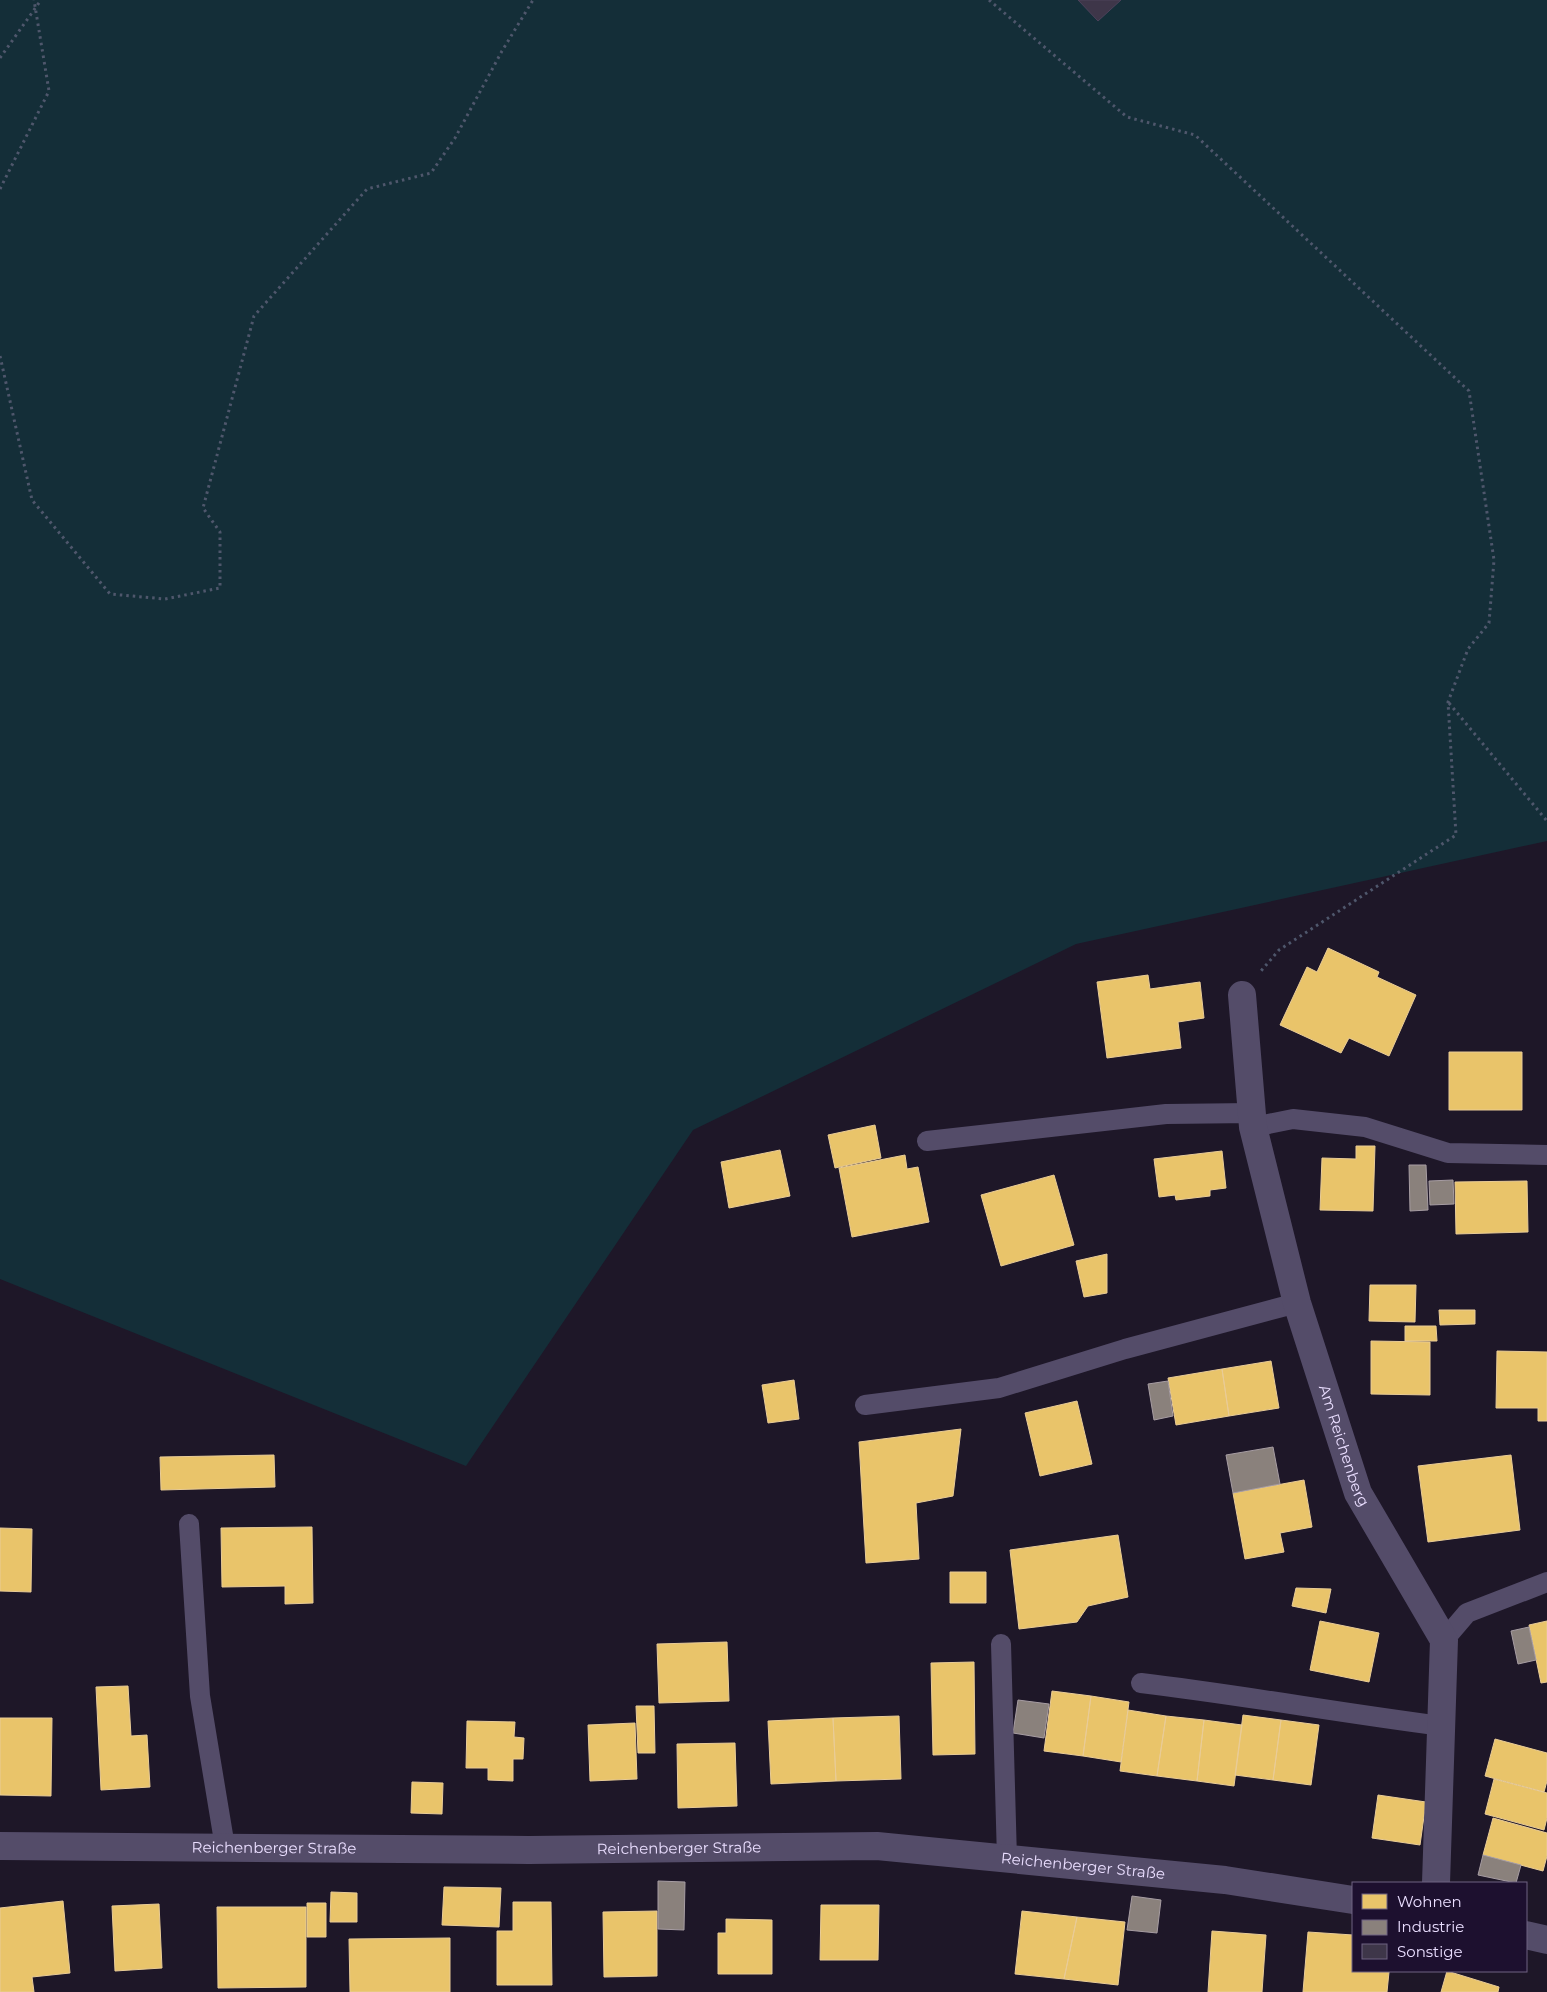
<svg xmlns="http://www.w3.org/2000/svg" width="1547" height="1992" font-family="Montserrat,sans-serif">
<rect width="100%" height="100%" fill="#1e1728"/>
<path fill="#142e38" d="M0,0H1547V841L1076,944L693,1130L466,1466L0,1279Z"/>
<path fill="#e9c46a" stroke="#e9cc97" d="M1328,948L1379,972L1377,977L1416,995L1389,1056L1349,1038L1341,1053L1280,1025L1307,967L1317,972Z
M1148,975L1150,989L1200,982L1204,1018L1178,1022L1181,1048L1107,1058L1097,982Z
M1449,1052H1522V1110H1449Z
M875,1125L881,1158L835,1168L828,1135Z
M1356,1146H1375L1373,1211L1320,1210L1322,1158L1356,1159Z
M780,1150L790,1196L729,1208L721,1162Z
M1222,1151L1226,1188L1210,1190V1196L1176,1200L1175,1195L1159,1197L1154,1159Z
M905,1155L907,1169L918,1167L929,1222L852,1237L839,1168Z
M1054,1175L1074,1245L1001,1266L981,1195Z
M1527,1181L1528,1232L1456,1234L1455,1182Z
M1107,1254V1293L1084,1297L1076,1261Z
M1370,1285H1416L1415,1322L1369,1321Z
M1439,1310H1475V1324L1440,1325Z
M1405,1326H1436L1437,1341H1405Z
M1371,1341L1430,1342V1395L1371,1394Z
M1497,1351L1547,1352V1421H1538V1408H1496Z
M1271,1361L1279,1408L1229,1416L1222,1369Z
M1222,1369L1229,1416L1176,1425L1168,1378Z
M794,1380L799,1419L768,1423L762,1385Z
M1077,1401L1092,1464L1040,1476L1025,1413Z
M961,1429L953,1496L916,1503L919,1559L866,1563L859,1442Z
M274,1455L275,1487L161,1490L160,1457Z
M1511,1455L1520,1530L1428,1542L1418,1466Z
M1304,1480L1312,1527L1280,1533L1284,1552L1245,1559L1233,1493Z
M312,1527L313,1603L285,1604V1586L222,1587L221,1528Z
M0,1528L32,1529L31,1592L0,1591Z
M1118,1535L1128,1597L1088,1606L1077,1622L1019,1629L1010,1550Z
M950,1572H986V1603H950Z
M1296,1588L1331,1589L1326,1613L1292,1606Z
M1320,1621L1379,1633L1369,1682L1310,1670Z
M1547,1621V1682L1541,1683L1529,1625Z
M727,1642L729,1701L659,1703L657,1644Z
M974,1662L975,1754L933,1755L931,1663Z
M128,1686L131,1736L147,1735L150,1787L101,1790L96,1687Z
M1052,1691L1091,1696L1083,1756L1044,1751Z
M1091,1696L1129,1702L1121,1762L1083,1756Z
M636,1706H654L655,1753H638Z
M1128,1710L1166,1716L1157,1776L1120,1771Z
M1243,1715L1281,1720L1273,1780L1235,1775Z
M899,1716L901,1779L836,1781L833,1718Z
M1166,1716L1204,1720L1197,1781L1157,1776Z
M0,1718H52L51,1796L0,1795Z
M833,1718L836,1781L771,1784L768,1721Z
M1204,1720L1242,1725L1234,1786L1197,1781Z
M1281,1720L1319,1725L1311,1785L1273,1780Z
M467,1721L515,1722L514,1737L524,1738L523,1759H513V1781L488,1780V1768H466Z
M635,1723L637,1779L590,1781L588,1725Z
M1495,1739L1547,1753V1781L1544,1792L1485,1776Z
M735,1743L737,1806L678,1808L677,1744Z
M1494,1779L1547,1793V1818L1544,1830L1485,1814Z
M412,1782L443,1783L442,1814L411,1813Z
M1378,1795L1426,1802L1420,1845L1372,1838Z
M1493,1818L1547,1833V1856L1543,1871L1483,1855Z
M444,1887L501,1888L499,1927L442,1925Z
M331,1892L357,1893V1922H330Z
M63,1901L70,1973L32,1977L34,1992H0V1908Z
M513,1902H551L552,1985H497V1931H513Z
M307,1903H326V1937H307Z
M159,1904L162,1968L115,1971L112,1906Z
M821,1905H879L878,1960H820Z
M217,1907H306V1987L218,1988Z
M657,1911V1976L604,1977L603,1912Z
M1022,1911L1077,1917L1064,1979L1015,1974Z
M1077,1917L1125,1922L1118,1985L1064,1979Z
M726,1919L772,1920V1974H718V1933H726Z
M1212,1931L1266,1935L1262,1992H1208Z
M1308,1932L1353,1935V1971L1389,1972L1387,1992H1303Z
M450,1938V1992H350L349,1939Z
M1447,1971L1499,1987L1498,1992H1441Z"/>
<path fill="#8a817c" stroke="#a79da3" d="M1409,1165H1426L1428,1210L1410,1211Z
M1453,1180L1454,1204L1430,1205L1429,1181Z
M1168,1381L1173,1416L1154,1420L1148,1384Z
M1273,1447L1280,1484L1233,1493L1226,1455Z
M1529,1627L1536,1660L1518,1664L1511,1631Z
M1018,1700L1049,1704L1044,1738L1013,1733Z
M1483,1855L1521,1865L1516,1883L1478,1875Z
M658,1881L685,1882L684,1930L658,1929Z
M1132,1896L1161,1900L1157,1933L1127,1930Z"/>
<path fill="#3e3649" stroke="#4c425b" d="M1078,0H1121L1098,21Z"/>
<g fill="none" stroke-linecap="round" stroke-linejoin="round">
<path stroke="#4f576c" stroke-width="3" stroke-dasharray="2.5 4" stroke-linecap="butt" d="M989,0L1127,117L1195,135L1469,391L1494,560L1489,623L1468,649L1448,702L1456,835L1279,950L1261,971
M0,58L41,0
M0,189L49,91L34,0
M0,356L32,500L110,594L165,599L220,588V532L203,508L254,316L367,189L431,173L455,138L502,51L533,0
M1449,703L1547,821"/>
<path stroke="#544c69" stroke-width="20" d="M1253,1127L1293,1119L1365,1127L1448,1153L1547,1155
M927,1141L1166,1114L1252,1113
M865,1405L999,1388L1125,1349L1297,1303
M189,1524L200,1696L225,1847
M1444,1640L1467,1613L1547,1582
M1001,1644L1007,1859
M1141,1683C1241,1695 1341,1713 1442,1726"/>
<g stroke="#544c69" stroke-width="28">
<path id="s1" d="M1242,995L1253,1127L1297,1303L1358,1493L1444,1640L1436,1883"/>
<path id="s2" d="M0,1846L529,1850L877,1846L1225,1880L1353,1900"/>
<path d="M1526,1935L1547,1940"/>
</g>
</g>
<g text-anchor="middle" stroke-width="5" stroke-linejoin="round" paint-order="stroke">
<g font-size="15" fill="#eadeff" stroke="#1d102f">
<text dy="5" stroke="none"><textPath href="#s1" startOffset="464">Am Reichenberg</textPath></text>
<text dy="5" stroke="none"><textPath href="#s2" startOffset="274">Reichenberger Straße</textPath></text>
<text dy="5" stroke="none"><textPath href="#s2" startOffset="679">Reichenberger Straße</textPath></text>
<text dy="5" stroke="none"><textPath href="#s2" startOffset="1084">Reichenberger Straße</textPath></text>
</g>
</g>
<rect x="1352" y="1882" width="175" height="90" fill="#1d102f" stroke="#6f6282"/>
<rect x="1362" y="1894" width="25" height="15" fill="#e9c46a" stroke="#6f6282"/>
<text x="1397" y="1907" font-size="15" fill="#eadeff">Wohnen</text>
<rect x="1362" y="1920" width="25" height="15" fill="#8a817c" stroke="#6f6282"/>
<text x="1397" y="1932" font-size="15" fill="#eadeff">Industrie</text>
<rect x="1362" y="1944" width="25" height="15" fill="#3e3649" stroke="#6f6282"/>
<text x="1397" y="1957" font-size="15" fill="#eadeff">Sonstige</text>
</svg>
